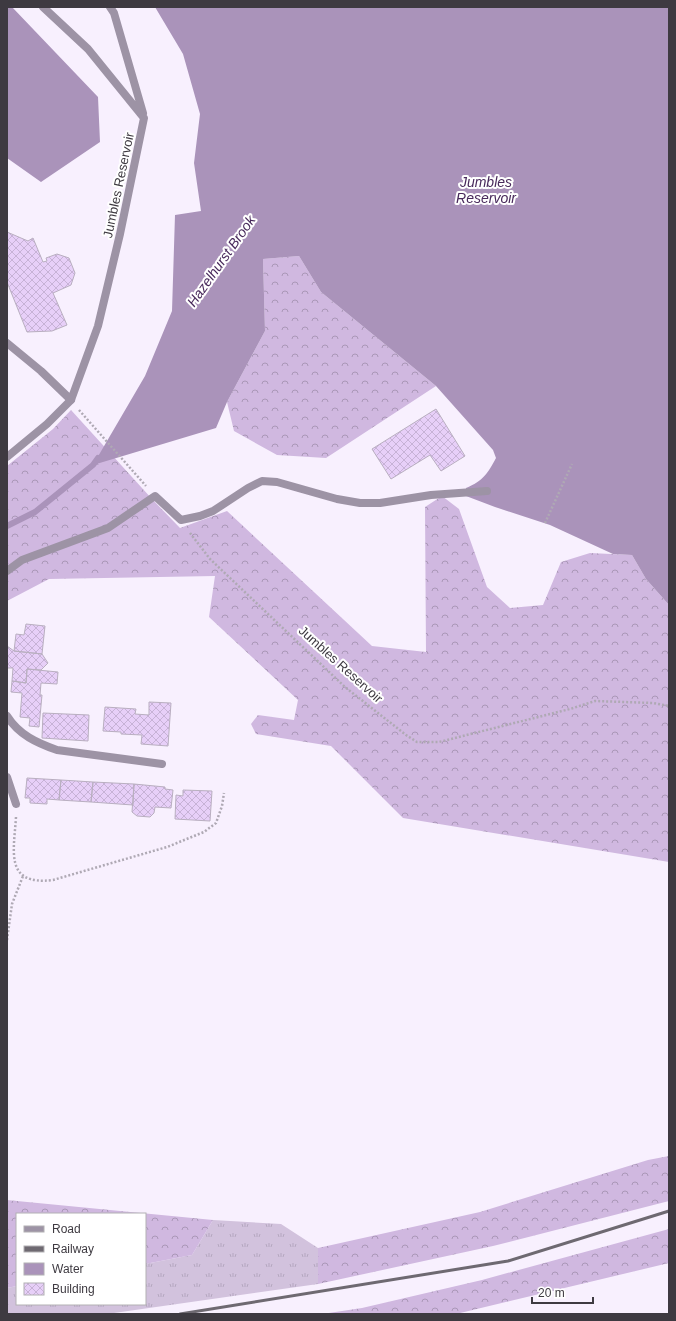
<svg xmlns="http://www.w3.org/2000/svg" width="676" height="1321" font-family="Arial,sans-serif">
<defs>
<pattern id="grass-tufts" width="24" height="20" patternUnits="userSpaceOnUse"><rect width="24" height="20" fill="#d2c2dd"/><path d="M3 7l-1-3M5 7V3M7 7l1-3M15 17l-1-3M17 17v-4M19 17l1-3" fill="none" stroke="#b5a7bf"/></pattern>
<pattern id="forest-crowns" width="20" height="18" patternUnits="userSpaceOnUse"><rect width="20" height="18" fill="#d0b8e0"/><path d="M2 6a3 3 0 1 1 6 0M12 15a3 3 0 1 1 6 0" fill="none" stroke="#aa97b7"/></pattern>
<pattern id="building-cross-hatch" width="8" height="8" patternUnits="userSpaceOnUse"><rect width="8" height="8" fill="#e7cff8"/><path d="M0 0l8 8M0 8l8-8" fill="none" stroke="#c7b2d6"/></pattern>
</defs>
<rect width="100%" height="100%" fill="#f8f0fe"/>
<path fill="url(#grass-tufts)" d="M213,1220L281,1224L318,1248V1284L107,1314H7V1288L17,1286V1304H145V1264L192,1255Z"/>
<path fill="url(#forest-crowns)" d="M299,256L321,292L436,386L326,458L277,455L234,431L227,402L265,331L263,259Z
M71,410L152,499L180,528L227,511L372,646L426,652L425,507L442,496L459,509L487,587L510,608L543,605L561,562L590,553L632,555L646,579L669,605V862L403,818L331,746L256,734L251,724L258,715L294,720L298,700L209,617L215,576L49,579L7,601V466L53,429Z
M669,1156V1201L493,1246L318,1284V1248L480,1212L648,1160Z
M7,1200L17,1201L213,1220L192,1255L145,1264V1214H17V1286L7,1288Z
M669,1229V1263L456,1314H322L362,1308L482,1280Z"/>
<path fill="#aa93ba" d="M7,7H12L98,97L100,142L41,182L7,158Z
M155,7H669V605L646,579L632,555L613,554L550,525L495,507L466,496V488C483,481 488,473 496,458L493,450L436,386L321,292L299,256L263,259L265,331L227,402L216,428L93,465L145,376L172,311L175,215L201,211L194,163L200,114L183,54Z"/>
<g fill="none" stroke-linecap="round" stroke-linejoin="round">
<path stroke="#aa93ba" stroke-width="6" d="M7,526L35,512L93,465L98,458"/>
</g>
<path fill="url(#building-cross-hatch)" stroke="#b9afc0" d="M7,232L28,241L33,238L43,262L47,261L46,258L57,254L69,258L75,273L71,285L53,293L67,325L52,331L27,332L7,282Z
M436,409L465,456L441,471L430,455L391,479L372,449Z
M26,624L45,626L42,654L14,651L16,634L24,635Z
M7,646L14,651L42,654L48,663L41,670L27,669L26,683L12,681L13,668H7Z
M27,669L58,672L57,684L41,683L40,695H42L39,727L29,726L30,718L20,717L22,693L11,692L12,681L26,683Z
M149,702L171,703L168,746L141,744L142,735L121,734V732L103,731L105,707L136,709L135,714L149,715Z
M43,713L89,715L88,741L42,738Z
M27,778L61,780L59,800L47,799V804L30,803V798H25Z
M61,780L93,782L91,802L59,800Z
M93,782L134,784L133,805L91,802Z
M134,784L165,787V789L173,790L171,808L155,807L154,813L150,817L137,816L132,812Z
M183,790L212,791L210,821L175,819L176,795L183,796Z"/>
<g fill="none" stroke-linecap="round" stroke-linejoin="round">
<path stroke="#afa9b4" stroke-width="2.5" stroke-dasharray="2 2" stroke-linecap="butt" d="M79,410L146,486
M545,523L572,464
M190,533L210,559L345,687L406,735L417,742H439L570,709L595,701L653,703L669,706
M16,817C14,851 4,886 53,880L167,847L204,832L216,823L222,806L224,793
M7,940L12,904L23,876"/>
<path stroke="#9d93a5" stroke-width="8" d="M110,7L114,13L143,113
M7,343L41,371L71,400L98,326L120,234L144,118L88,49L43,7
M7,571L22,560L108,528L155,496L181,520L200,516L213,511L248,488L262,481L277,482L337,499L360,503H380L431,495L487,491
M7,716C19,735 37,743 57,750L162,764
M7,777L16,804"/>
<path stroke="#9d93a5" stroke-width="8" d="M7,457L47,424L71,400"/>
<path stroke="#6e6971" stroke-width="3" d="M180,1314L508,1261L669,1211"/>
</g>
<g text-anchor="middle" stroke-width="4" stroke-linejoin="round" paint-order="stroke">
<g font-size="13" fill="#3e3a41" stroke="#fff">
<text transform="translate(118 185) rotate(-78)" y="5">Jumbles Reservoir</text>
<text transform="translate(341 664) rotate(42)" y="5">Jumbles Reservoir</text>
</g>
<g font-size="14" font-style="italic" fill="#48295b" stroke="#fff">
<text x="486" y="187">Jumbles<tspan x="486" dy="16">Reservoir</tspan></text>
<text transform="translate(221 261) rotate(-55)" y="5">Hazelhurst Brook</text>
</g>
</g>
<rect width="676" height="1321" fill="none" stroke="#3e3a41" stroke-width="16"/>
<rect x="16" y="1213" width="130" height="92" fill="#ffffff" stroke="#b2b0b3"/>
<rect x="24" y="1226" width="20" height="6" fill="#9d93a5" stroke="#b2b0b3"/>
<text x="52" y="1233" font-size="12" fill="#3e3a41">Road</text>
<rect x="24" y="1246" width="20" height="6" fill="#6e6971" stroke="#b2b0b3"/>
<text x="52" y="1253" font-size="12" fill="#3e3a41">Railway</text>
<rect x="24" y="1263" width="20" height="12" fill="#aa93ba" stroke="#b2b0b3"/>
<text x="52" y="1273" font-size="12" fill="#3e3a41">Water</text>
<rect x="24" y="1283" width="20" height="12" fill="url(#building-cross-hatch)" stroke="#b2b0b3"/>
<text x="52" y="1293" font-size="12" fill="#3e3a41">Building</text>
<path d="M532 1297v6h61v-6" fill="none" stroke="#3e3a41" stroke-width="2"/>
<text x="538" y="1297" font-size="12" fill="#3e3a41" stroke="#ffffff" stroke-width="3" paint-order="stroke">20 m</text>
</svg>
